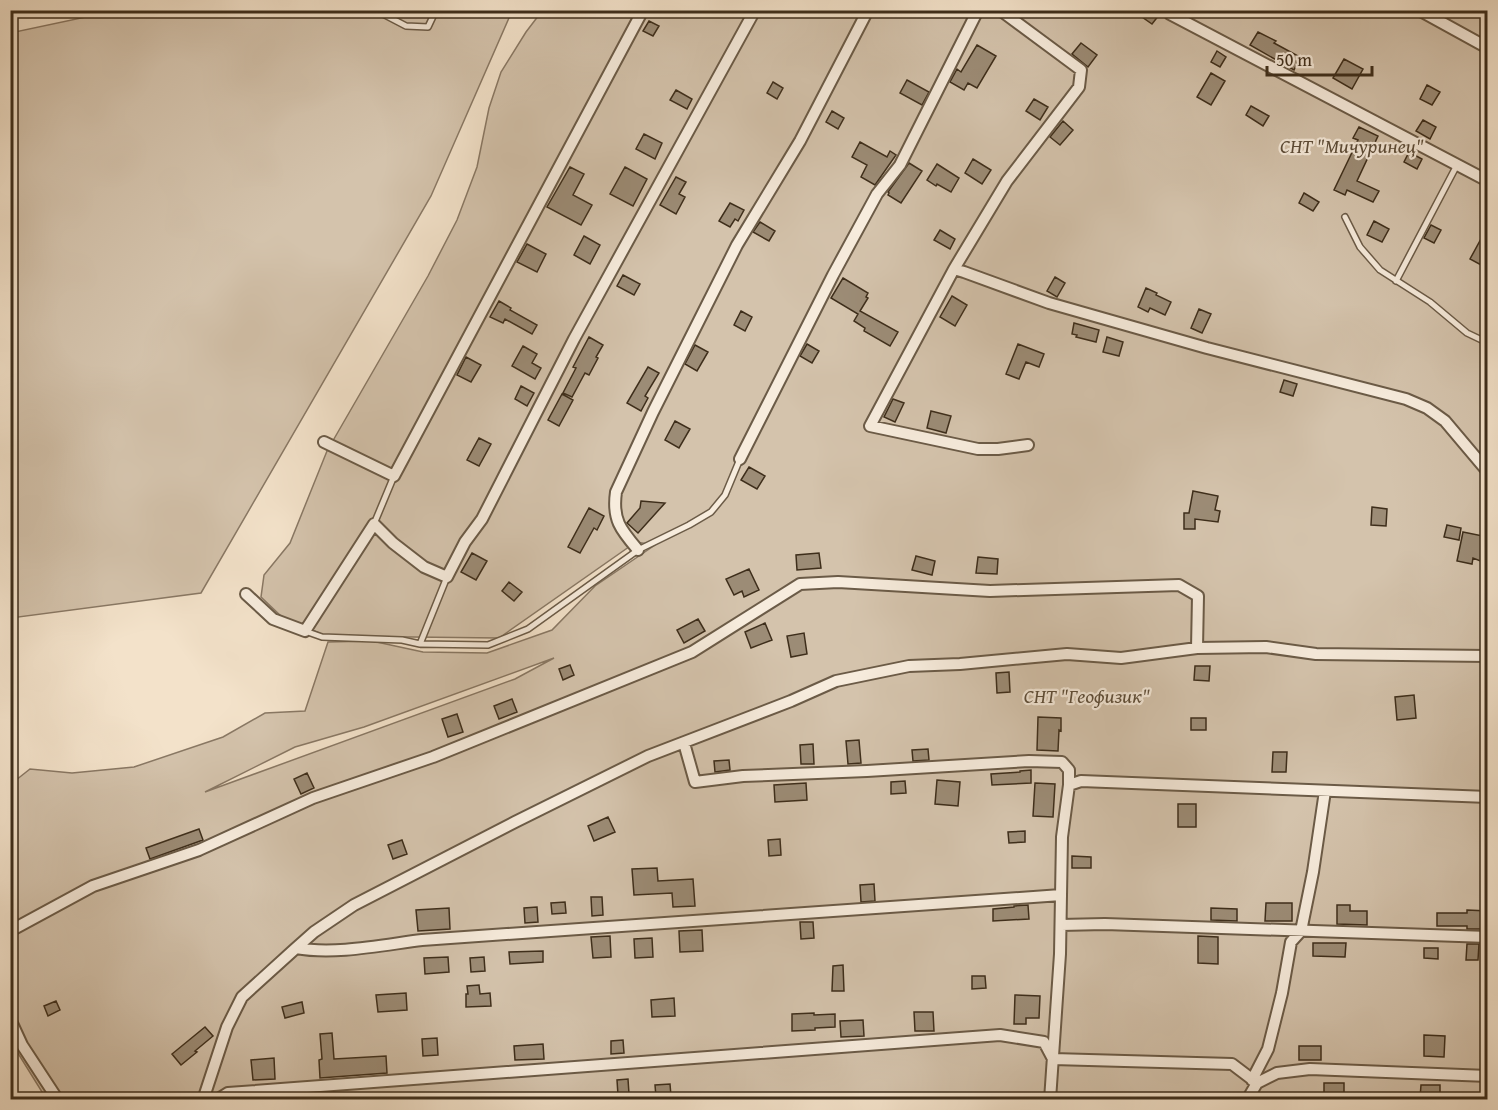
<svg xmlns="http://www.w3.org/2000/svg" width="1498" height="1110" font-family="'Gentium Book Plus',serif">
<rect width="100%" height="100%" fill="#f3e2ca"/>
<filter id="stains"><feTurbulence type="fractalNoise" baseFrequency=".00333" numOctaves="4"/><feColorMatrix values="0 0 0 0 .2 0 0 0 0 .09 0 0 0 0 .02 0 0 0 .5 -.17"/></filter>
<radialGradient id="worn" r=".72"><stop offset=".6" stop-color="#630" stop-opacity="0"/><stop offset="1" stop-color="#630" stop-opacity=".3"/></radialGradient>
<path fill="#d4c3ac" stroke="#897864" stroke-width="1.5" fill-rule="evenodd" d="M114,11H512L431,196L201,593L11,618L10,33Z
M542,11H1487V1099L47,1100L11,1042V784L30,769L72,773L134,767L223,737L265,713L305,711L328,642L372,641L423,652L487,653L552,630L595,586L655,545L636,542L499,638L326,636L282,617L261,597L264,575L290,543L327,451L428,276L457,220L477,167L489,108L501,72L526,32ZM554,658L515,679L205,792L295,747L364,727Z"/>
<path fill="#9c8c76" stroke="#3e2e1b" stroke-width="1.5" d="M1132,10H1153L1159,15L1152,24Z
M649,21L659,26L653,36L643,31Z
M1258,32L1276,41L1274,43L1300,57L1294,70L1250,45Z
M1081,43L1097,55L1088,67L1072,54Z
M977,45L996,56L977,88L968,83L964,90L950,82L957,69L961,72Z
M1217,51L1226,57L1220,67L1211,62Z
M1344,59L1363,69L1352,89L1333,78Z
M1211,73L1225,81L1211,105L1197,97Z
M907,80L929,92L922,105L900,93Z
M773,82L783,88L777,99L767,93Z
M1427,85L1440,92L1432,105L1420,99Z
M676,90L692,99L687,109L670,100Z
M1034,99L1048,107L1040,120L1026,111Z
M1251,106L1269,116L1263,126L1246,115Z
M832,111L844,118L838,129L826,122Z
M1423,120L1436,127L1430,139L1416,131Z
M1063,121L1073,130L1060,145L1050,137Z
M1359,127L1378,136L1357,181L1379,191L1373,202L1347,190L1345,195L1334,190L1358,140L1353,138Z
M644,134L662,143L655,159L636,149Z
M860,142L887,157L890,151L896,155L875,185L861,177L867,165L852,157Z
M1409,152L1422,159L1417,169L1404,162Z
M973,159L991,170L982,184L965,173Z
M909,163L922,171L901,203L888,195L889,193L888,192Z
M937,164L959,178L951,192L937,184L936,186L927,180Z
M570,167L584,174L573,195L592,205L581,225L547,207Z
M625,167L647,179L633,206L610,194Z
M676,177L686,182L679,194L685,197L676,214L660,205Z
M1304,193L1319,202L1313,211L1299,203Z
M730,203L744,210L738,221L735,219L730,227L719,221Z
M1374,221L1389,229L1382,242L1367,235Z
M760,222L775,231L769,241L753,232Z
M1431,225L1441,230L1434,243L1424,238Z
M1488,226V258L1483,266L1470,259Z
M940,230L955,239L950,249L934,240Z
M584,236L600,245L590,264L574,255Z
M527,244L546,254L537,272L517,262Z
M623,275L640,284L634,295L617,286Z
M1055,277L1065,283L1057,297L1047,291Z
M843,278L868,293L866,297L868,298L860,311L898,332L890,346L864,331L865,328L854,321L858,314L831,298Z
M1146,288L1157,293L1156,295L1171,302L1165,315L1150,308L1148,312L1138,307Z
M952,296L967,305L955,326L940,317Z
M499,301L511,308L510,310L537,325L532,334L505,319L503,323L490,317Z
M1199,309L1211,314L1202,333L1191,328Z
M741,311L752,317L745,331L734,325Z
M1074,323L1099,330L1096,342L1076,337L1077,335L1072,334Z
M589,337L603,345L596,357L598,358L589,375L585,373L572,397L563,393L576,368L573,367Z
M1107,337L1123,342L1119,356L1103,352Z
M807,344L819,351L812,363L800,356Z
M1018,344L1044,354L1039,367L1026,362L1019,379L1006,374Z
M695,345L708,352L697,371L685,364Z
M523,346L537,354L532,363L541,368L535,379L512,366Z
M466,357L481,365L471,382L457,375Z
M648,367L659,373L645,396L648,398L641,411L627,403Z
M1284,380L1297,384L1293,396L1280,392Z
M521,386L534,393L527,406L515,399Z
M562,394L573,400L559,426L548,420Z
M893,399L904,403L895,422L884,417Z
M931,411L951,416L946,433L927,428Z
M675,421L690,429L679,448L665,440Z
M479,438L491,444L479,466L467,460Z
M749,467L765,476L757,489L741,480Z
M1193,491L1218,496L1215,510L1220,511L1218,522L1195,519V529H1184V513H1189Z
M641,501L665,503L638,533L627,523L640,508Z
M1372,507L1387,509L1386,526L1371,525Z
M589,508L604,516L597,530L594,528L580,553L568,547Z
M1447,525L1461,528L1459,540L1444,537Z
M1463,532L1488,537V564L1473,558L1472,564L1457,561Z
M472,553L487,561L476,580L461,572Z
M819,553L821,568L797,570L796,555Z
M916,556L935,561L932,575L912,570Z
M978,557L998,559L997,574L976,573Z
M749,569L759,590L744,597L742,591L734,595L726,579Z
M509,582L522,592L514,601L502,591Z
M698,619L705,631L684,643L677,630Z
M765,623L772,640L751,648L745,632Z
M804,633L807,654L791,657L787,636Z
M570,665L574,675L563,680L559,669Z
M1195,666H1210L1209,681L1194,680Z
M1009,672L1010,692L997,693L996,673Z
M1414,695L1416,718L1397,720L1395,697Z
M512,699L517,712L499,719L494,706Z
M457,714L463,732L448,737L442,719Z
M1038,717L1061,718V731L1059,730L1058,751L1037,750Z
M1191,718H1206V730H1191Z
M859,740L861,763L848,764L846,741Z
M813,744L814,764H801L800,745Z
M928,749L929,760L913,761L912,750Z
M1273,752H1287L1286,772H1272Z
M729,760L730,770L715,772L714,761Z
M1031,770V783L992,785L991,774L1020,772V771Z
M307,773L314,788L301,794L294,779Z
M937,780L960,782L958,806L935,804Z
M905,781L906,793L891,794V782Z
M806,783L807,800L775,802L774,785Z
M1035,783L1055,784L1053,817L1033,816Z
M1178,804H1196V827H1178Z
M608,817L615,832L594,841L588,826Z
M199,829L203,840L150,859L146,848Z
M1025,831V842L1009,843L1008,832Z
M780,839L781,855L769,856L768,840Z
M402,840L407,854L393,859L388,845Z
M1072,856L1091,857V868H1072Z
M657,868L658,881L693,879L695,906L673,907L672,893L634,895L632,869Z
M874,884L875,901L861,902L860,885Z
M591,897H602L603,915L592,916Z
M565,902L566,913L552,914L551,903Z
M1266,903H1292V921H1265Z
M1028,905L1029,919L993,921V909L1014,907V906Z
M1337,905H1350V911H1367V925L1337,924Z
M537,907L538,922L525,923L524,908Z
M449,908L450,929L418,931L416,910Z
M1211,908L1237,909V921L1211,920Z
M1467,910L1488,911V929H1467V926H1437V913H1467Z
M800,922H813L814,938L801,939Z
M702,930L703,951L680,952L679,931Z
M610,936L611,957L593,958L591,937Z
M1198,936L1218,937V964L1198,963Z
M652,938L653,957L635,958L634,939Z
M1313,943H1346L1345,957L1313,956Z
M1467,944H1479L1478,960H1466Z
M1424,948H1438V959L1424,958Z
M543,951V962L510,964L509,952Z
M448,957L449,972L425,974L424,958Z
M484,957L485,971L471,972L470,958Z
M843,965L844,991H832L833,966Z
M972,976H985L986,988L972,989Z
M479,985L480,994L490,993L491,1006L466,1007V994H468L467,986Z
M406,993L407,1010L378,1012L376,995Z
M1015,995L1040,996L1039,1018H1026V1024H1014Z
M674,998L675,1016L652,1017L651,1000Z
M56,1001L60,1010L48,1016L44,1006Z
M302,1002L304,1013L285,1018L282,1007Z
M914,1012H933L934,1031H915Z
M814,1013V1015L835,1014V1027L815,1028V1030L792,1031V1014Z
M863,1020L864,1036L841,1037L840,1021Z
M205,1027L213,1036L195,1051L197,1052L181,1065L172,1054Z
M332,1033L334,1059L386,1056L387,1073L320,1078L319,1060L322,1059L320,1034Z
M1424,1035L1445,1036L1444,1057L1424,1056Z
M437,1038L438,1055L423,1056L422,1039Z
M623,1040L624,1053L611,1054V1041Z
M543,1044L544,1059L515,1060L514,1046Z
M1299,1046H1321V1060H1299Z
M274,1058L275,1079L253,1080L251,1060Z
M628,1079L629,1094L618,1095L617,1080Z
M1324,1083H1344V1097H1324Z
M670,1084L671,1096L656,1097L655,1085Z
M1421,1085H1440V1099L1420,1098Z"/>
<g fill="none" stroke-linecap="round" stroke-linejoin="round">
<defs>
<path id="lane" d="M381,10L383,14L406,26L428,27L436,10
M1483,45L1488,35
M1345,217L1360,247L1380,270L1430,302L1467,333L1488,343
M1396,281L1457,165
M374,524L394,476
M305,631L322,637L402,640L420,644L488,645L528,629L638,550L689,525L711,512L725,495L740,459
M420,644L447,577"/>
<path id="street" d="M1167,10L1170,14L1488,181
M1419,10L1488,48
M954,269L1007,181L1079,87L1081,70L1000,10
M324,442L394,476L643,10
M1028,445L998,449H978L870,426L954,269L964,272L1049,303L1207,348L1406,399L1427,408L1445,421L1488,472
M740,459L833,275L877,194L900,165L978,10
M638,550C621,530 612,520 616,492L653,412L737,245L800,141L868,10
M246,594L273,619L305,631L374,524L393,543L424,567L447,577L465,542L482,519L574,339L755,10
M684,743L695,782L743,776L867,771L1029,761L1062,762L1069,770V785
M1061,925L1105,924L1488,937
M10,931L93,886L199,850L313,798L433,757L692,652L800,584L838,582L990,591L1179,585L1198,596L1197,648L1266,647L1316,654L1488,656
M296,948L314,932L354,905L515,822L648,756L791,701L836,681L909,666L960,664L1067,654L1121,658L1197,648
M10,1019L22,1045L58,1100
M1252,1080L1268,1049L1282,993L1291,942L1301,931L1313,872L1325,791
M203,1100L227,1027L242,997L296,948C335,955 382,945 422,940L1061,895
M217,1100L228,1093L1000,1035L1044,1042L1053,1059L1232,1064L1257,1083
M1050,1100L1060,954L1062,837L1069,785L1081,781L1488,797
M1247,1100L1257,1083L1277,1073L1310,1069L1488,1076"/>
</defs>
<use href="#lane" stroke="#6b5b47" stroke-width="8"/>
<use href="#street" stroke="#6b5b47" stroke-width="14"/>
<use href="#lane" stroke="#f7ecdd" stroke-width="5"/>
<use href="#street" stroke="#f7ecdd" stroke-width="10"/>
</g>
<g text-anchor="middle" stroke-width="4.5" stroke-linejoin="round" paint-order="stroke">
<g font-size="20" font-style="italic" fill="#5c4c38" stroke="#f7ecdd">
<text x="1352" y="153">СНТ "Мичуринец"</text>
<text x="1087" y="703">СНТ "Геофизик"</text>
</g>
</g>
<rect width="1498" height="1110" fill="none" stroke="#f3e2ca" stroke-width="36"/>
<rect x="12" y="12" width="1474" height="1086" fill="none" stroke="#3e2e1b" stroke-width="3"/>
<rect x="18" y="18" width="1462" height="1074" fill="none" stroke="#3e2e1b" stroke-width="1.5"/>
<path d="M1267 66v9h105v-9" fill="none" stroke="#3e2e1b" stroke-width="3"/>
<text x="1276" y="66" font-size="18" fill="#3e2e1b" stroke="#f7ecdd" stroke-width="4.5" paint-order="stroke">50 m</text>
<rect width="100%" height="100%" filter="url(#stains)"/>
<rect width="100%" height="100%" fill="url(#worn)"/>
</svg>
